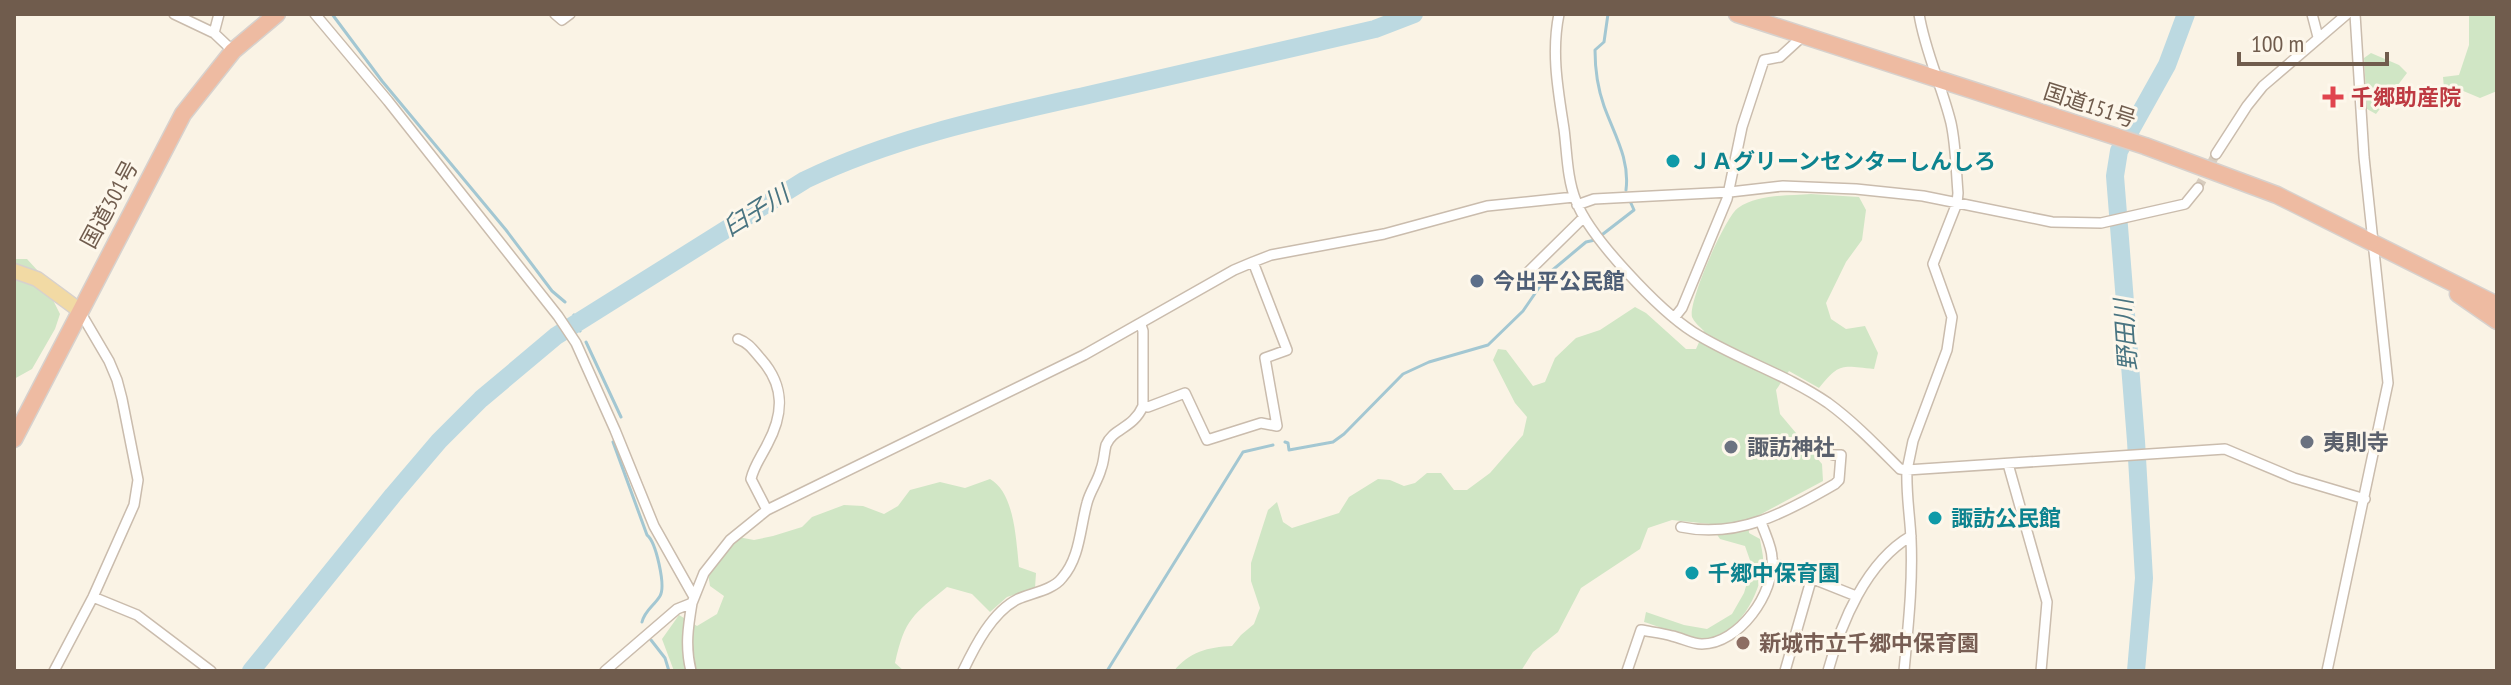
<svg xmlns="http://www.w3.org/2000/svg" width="2511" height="685" font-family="'PT Sans Narrow','Noto Sans JP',sans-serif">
<rect width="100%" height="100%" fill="#faf3e5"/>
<path fill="#d0e6c5" d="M2469,14H2497V91L2480,98L2461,90L2444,88L2443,77L2459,75L2469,45Z
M2371,53L2399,65L2407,73L2376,114L2367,109L2364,58Z
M1811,194L1859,197L1866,210L1862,240L1846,262L1826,303L1831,319L1846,329L1865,326L1878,353L1874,369C1842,366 1840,362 1819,388L1789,371L1776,390L1780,414L1822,464L1823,481L1748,521L1749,533L1760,539C1761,547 1764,556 1763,564C1760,595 1739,635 1705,639C1694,640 1657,626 1644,622L1646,612L1684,625L1707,629L1732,614L1744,593L1752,566L1745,546L1720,539L1710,524L1672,520L1648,528L1640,549L1581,588L1558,632L1533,652L1521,671H1174C1189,652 1208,647 1232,646L1241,635L1254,624L1260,608L1251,581V563L1268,510L1277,502L1283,522L1292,528L1339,513L1349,497L1378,479L1390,480L1404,486L1415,483L1427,473H1441L1454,490H1467L1490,473L1523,435L1527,417L1515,403L1493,360L1498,349L1506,350L1533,386L1545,382L1555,358L1576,338L1600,330L1635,307L1646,313L1686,349H1696L1704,331C1700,327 1694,322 1692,317C1688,302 1725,217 1738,208C1758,194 1787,196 1811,194Z
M16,259H27L38,271L40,288L53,300L60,314L55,329L32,369L14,379Z
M990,479C1015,493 1016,541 1019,567L1036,573L1035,588L1007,597L990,612L972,594L947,587C913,615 905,618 895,663L904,671H674L662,639L679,615L697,626L717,614L724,596L710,586L708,573L738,537L754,540L773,536L802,527L812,517L844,505L863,506L884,514L898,506L910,490L940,482L965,488Z"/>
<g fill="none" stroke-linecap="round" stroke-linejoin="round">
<path stroke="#a3c7d2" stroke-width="3" d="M332,14L382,81L506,230L552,291L565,302
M1608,14L1604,42L1595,50C1595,68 1598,89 1604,106C1614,134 1630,159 1626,190
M1603,234L1634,210L1630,201
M574,315L580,331
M586,342L621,417
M613,442L647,535C656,542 666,586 660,596C654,606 645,610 642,622
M1285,442L1288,443L1289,450L1333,442L1344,434L1403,374L1429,362L1488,345L1523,311L1549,273L1586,242L1595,240
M651,640L665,658L669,671
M1107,671L1243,452L1273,445"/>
<path stroke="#bcd9e1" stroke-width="18" d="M251,671L393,495L439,441L481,399L556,336L805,180C892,138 990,117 1084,96C1181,74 1278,52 1375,29L1414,14
M2136,671L2144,578L2136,441L2115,176L2119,151L2167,65L2186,14"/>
<path stroke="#d8cdbf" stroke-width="9" stroke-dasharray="9 4.5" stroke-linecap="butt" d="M2198,188L2216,154"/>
<defs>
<path id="street" d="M174,14L214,33L233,51
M315,14L388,101L558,316L576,343L615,430L654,526L694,597
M555,14L562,20L570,14
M1559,14C1551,53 1558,90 1564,129C1567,152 1567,179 1576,201C1590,238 1659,310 1693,332C1736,359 1786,374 1828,403C1854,422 1877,446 1900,469L1907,470C1906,494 1910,516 1911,539C1913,584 1908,627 1904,671
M1919,14C1925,52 1942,86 1951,123C1956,146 1956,170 1958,193L1957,203L1933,264L1952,317L1947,350L1913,441L1907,470L2225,449L2294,478L2365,499
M2312,14L2318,37
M214,33L219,14
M2216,154L2247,106L2263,86L2347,14
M1577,205L1594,199L1730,192L1783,186L1856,189L1923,196L2052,222L2101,223L2185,204L2198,188
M1521,279L1584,217
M1674,318L1682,308L1727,199L1742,127L1764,60L1780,57L1804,35
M738,339C749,343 753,350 761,359C785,386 784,414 767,445C761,457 754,466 751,479L767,510
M1143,406L1148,407L1185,393L1207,440L1261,423L1277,426L1265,358L1287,350L1253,262
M2008,464L2047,602L2041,671
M1681,527C1738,539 1787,512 1835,484L1839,480L1841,455H1833
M1773,563L1856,596
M93,597L137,615L211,671
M54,671L93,597L134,505L138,480L122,399L117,380L109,361L79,310
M605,671L677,609L692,603L704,573L730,540L767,510L1084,355L1234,270L1253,262L1271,255L1384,234L1487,206L1574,197
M691,671C685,647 688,627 692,603
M963,671C975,646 992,612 1018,599C1031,593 1053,590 1062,578C1080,558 1080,528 1087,503C1090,491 1098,481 1101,469C1104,462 1104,453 1106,445C1113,428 1133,429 1143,406V331L1141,325
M1627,671L1641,630C1651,632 1662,633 1672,636C1682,638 1692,644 1702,644C1739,644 1775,593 1772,558C1772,547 1765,534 1761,522
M1785,671L1812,577
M1828,671C1841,623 1866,562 1911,536
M2327,671L2388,383L2364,157L2355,14"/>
<path id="primary" d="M14,271L37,279L79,310"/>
<path id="highway" d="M1737,14L2145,146L2277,195L2497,305
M2458,294L2497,321
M14,439L183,114L233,51L277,14"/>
</defs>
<use href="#street" stroke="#cabcad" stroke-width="12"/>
<use href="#primary" stroke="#d7d1cd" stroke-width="17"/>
<use href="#highway" stroke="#d7d1cd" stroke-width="19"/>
<use href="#street" stroke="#fff" stroke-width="9"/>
<use href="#primary" stroke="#f2daa4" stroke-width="14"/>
<use href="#highway" stroke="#eebba2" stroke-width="16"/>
</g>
<path fill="#e0444e" stroke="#fdf7eb" stroke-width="3" d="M2329 85h8v8h8v8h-8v8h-8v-8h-8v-8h8z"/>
<g fill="#0f9aa8" stroke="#fdf7eb" stroke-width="3">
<circle cx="1673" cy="161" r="8"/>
<circle cx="1935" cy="518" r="8"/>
<circle cx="1692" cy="573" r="8"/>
</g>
<circle fill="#5c6f8a" stroke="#fdf7eb" stroke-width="3" cx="1477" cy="281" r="8"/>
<g fill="#6b7280" stroke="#fdf7eb" stroke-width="3">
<circle cx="2307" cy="442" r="8"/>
<circle cx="1731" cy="447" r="8"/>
</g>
<circle fill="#8d6e63" stroke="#fdf7eb" stroke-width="3" cx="1743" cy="643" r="8"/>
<g text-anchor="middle" stroke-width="6" stroke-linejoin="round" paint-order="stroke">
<g font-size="22" font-weight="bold" fill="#be3a42" stroke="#fdf7eb" text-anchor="start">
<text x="2351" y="105">千郷助産院</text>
</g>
<g font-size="22" fill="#705c4d" stroke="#fdf7eb">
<text transform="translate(2090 105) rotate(18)" y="8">国道151号</text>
<text transform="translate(109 204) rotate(-62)" y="8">国道301号</text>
</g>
<g font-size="22" font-weight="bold" fill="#0d838f" stroke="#fdf7eb" text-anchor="start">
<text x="1689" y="169">ＪＡグリーンセンターしんしろ</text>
<text x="1951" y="526">諏訪公民館</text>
<text x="1708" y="581">千郷中保育園</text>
</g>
<g font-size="22" font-weight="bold" fill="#4e5e75" stroke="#fdf7eb" text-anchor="start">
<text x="1493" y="289">今出平公民館</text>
</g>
<g font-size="22" font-weight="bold" fill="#5b616d" stroke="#fdf7eb" text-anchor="start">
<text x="2323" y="450">夷則寺</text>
<text x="1747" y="455">諏訪神社</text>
</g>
<g font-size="22" font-weight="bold" fill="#785e54" stroke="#fdf7eb" text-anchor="start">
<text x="1759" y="651">新城市立千郷中保育園</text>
</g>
<g font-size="24" font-style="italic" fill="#497481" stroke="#fdf7eb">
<text transform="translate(756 211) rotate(-32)" y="8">臼子川</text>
<text transform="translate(2126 335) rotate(-94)" y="8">野田川</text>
</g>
</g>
<rect width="2511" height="685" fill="none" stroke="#705c4d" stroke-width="32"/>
<path d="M2239 52v12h148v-12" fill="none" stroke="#705c4d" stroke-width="4"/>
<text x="2251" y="52" font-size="24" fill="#705c4d" stroke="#fdf7eb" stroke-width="6" paint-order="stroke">100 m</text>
</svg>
